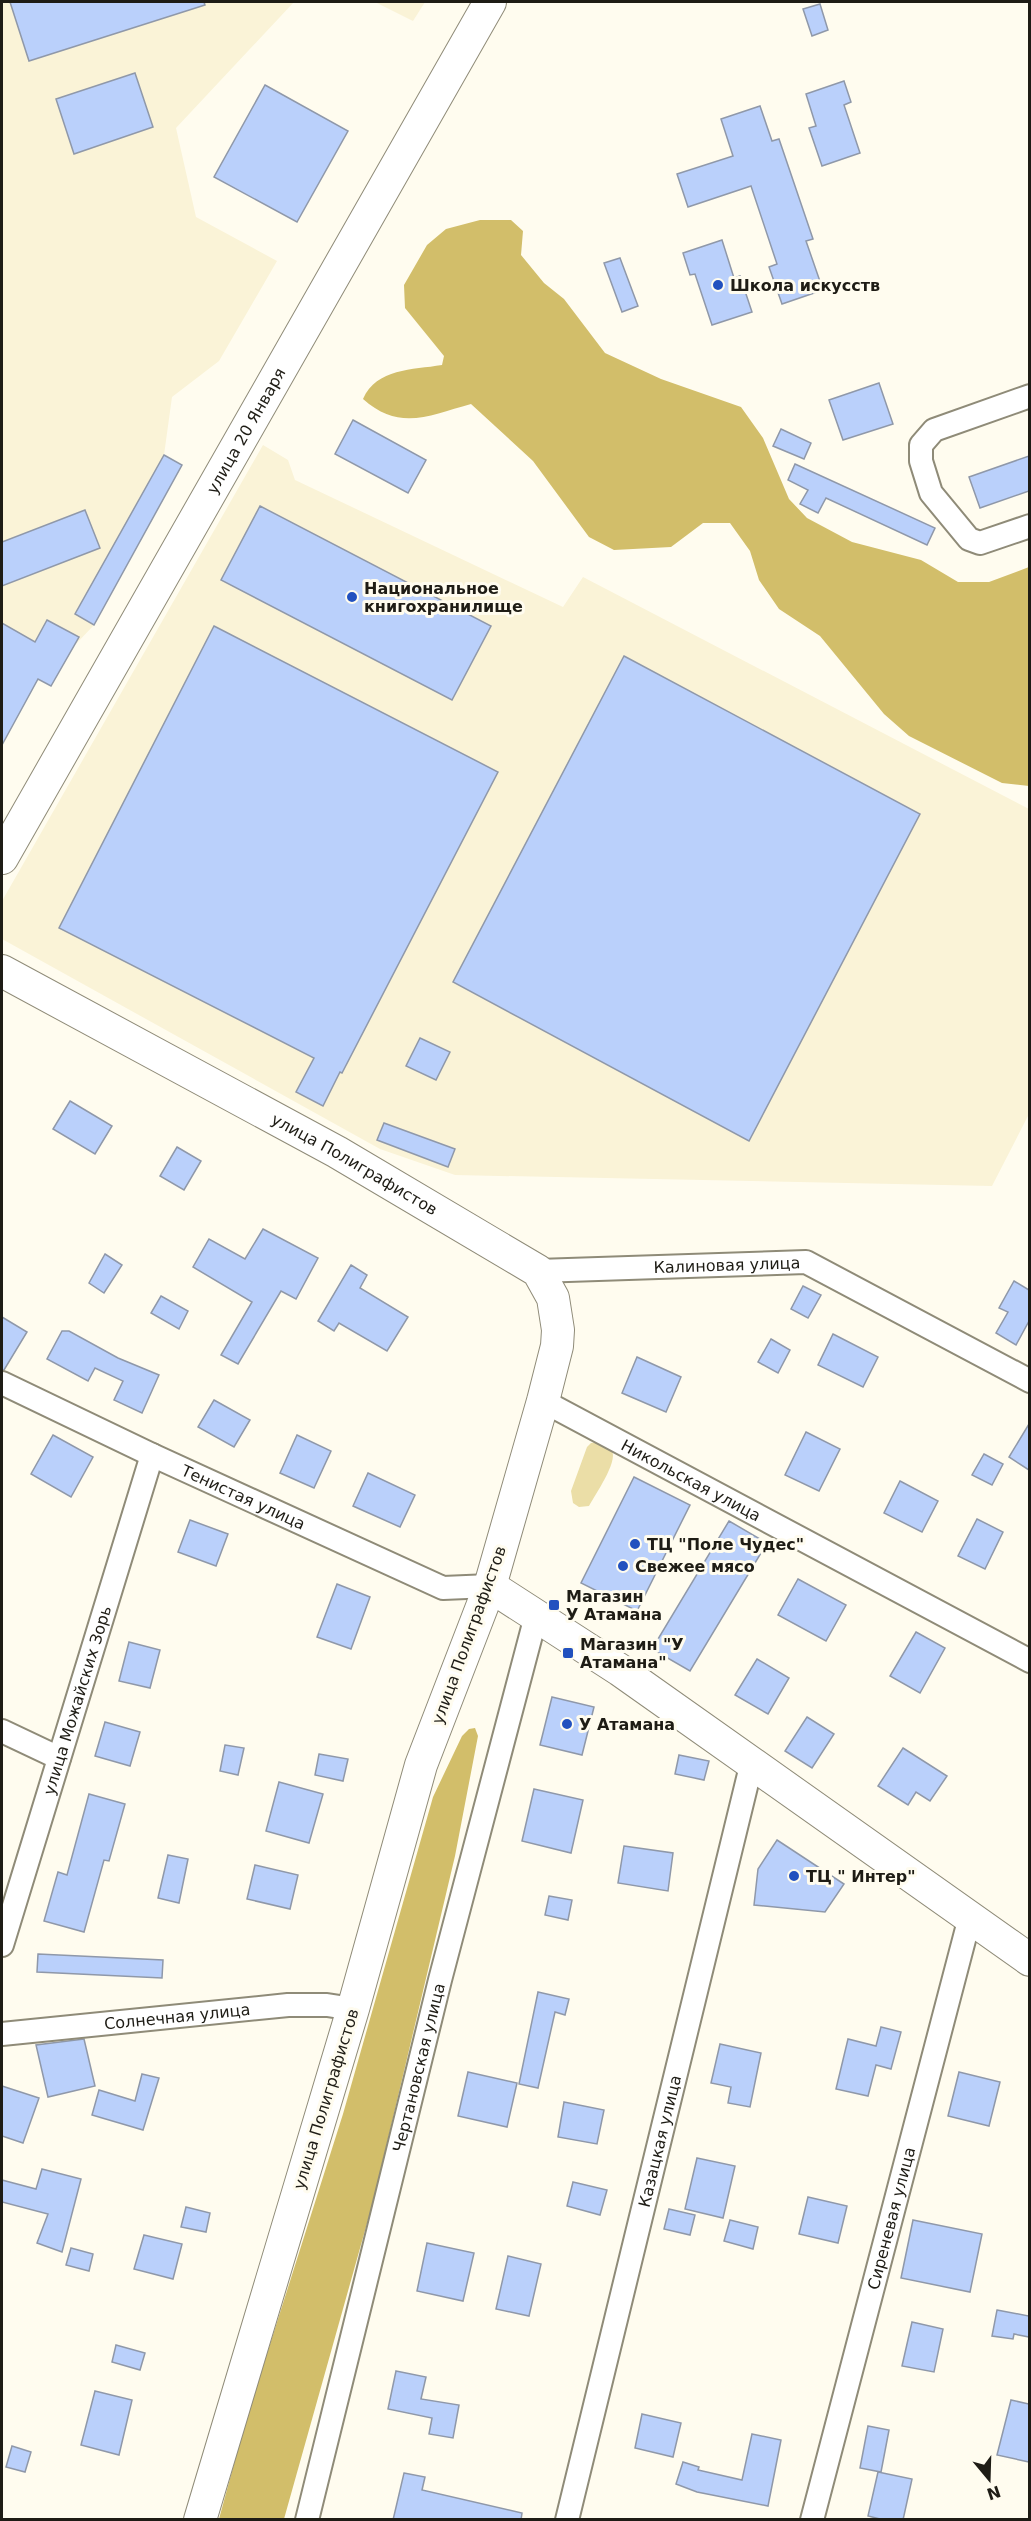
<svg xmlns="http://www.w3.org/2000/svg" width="1031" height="2521" font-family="'DejaVu Sans',sans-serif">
	<rect width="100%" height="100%" fill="#fffcef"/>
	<g fill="#faf3d7">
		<polygon points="2,2 294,2 176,128 196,217 277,261 219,361 172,397 164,455 182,465 94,625 75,645 51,686 38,679 2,745"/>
		<polygon points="375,2 425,2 413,21"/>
		<polygon points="263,445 288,460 295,480 563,607 583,577 1029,809 1029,1114 992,1186 455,1175 380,1149 2,939 2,901"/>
	</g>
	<path fill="#ebdea7" d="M 600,1442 C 604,1445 609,1447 612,1451 C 618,1462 595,1495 589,1506 L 579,1507 L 573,1503 L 571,1491 L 587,1447 L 591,1443 Z"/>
	<g fill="#d2be6a">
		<path d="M 480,220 L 511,220 L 523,231 L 521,255 L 544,283 L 564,299 L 605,353 L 661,379 L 741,407 L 763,438 L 789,499 L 807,518 L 852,542 L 921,560 L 958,582 L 989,582 L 1029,567 L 1029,786 L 1002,783 L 909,736 L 884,714 L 820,636 L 779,609 L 759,580 L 750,551 L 730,523 L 703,523 L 671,547 L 614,550 L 589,537 L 533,461 L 471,404 C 430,415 400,432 363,399 C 377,368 412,370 442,365 L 444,356 L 405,308 L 404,285 L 427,245 L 446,229 Z"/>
		<polygon points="475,1728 478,1736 455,1856 373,2202 284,2519 219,2519 246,2420 343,2114 433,1797 462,1736 469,1729"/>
	</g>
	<g fill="#bad0fb" stroke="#8f98a9" stroke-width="1.5">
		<polygon points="10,2 204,2 205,5 29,61"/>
		<polygon points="820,4 828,30 812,36 803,9"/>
		<polygon points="135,73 153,127 74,154 56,99"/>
		<polygon points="844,81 851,102 844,105 860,153 822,166 809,128 816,126 806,94"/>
		<polygon points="265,85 348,131 297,222 214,177"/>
		<polygon points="760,106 772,141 779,139 813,239 806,241 823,290 782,304 769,267 777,264 751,186 688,207 677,174 733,156 721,119"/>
		<polygon points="722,240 734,278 740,276 752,312 712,325 695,274 690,275 683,253"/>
		<polygon points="620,258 638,306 622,312 604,263"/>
		<polygon points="879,383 893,424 843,440 829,400"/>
		<polygon points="353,420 426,460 408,493 335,454"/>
		<polygon points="781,429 811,443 804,459 773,446"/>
		<polygon points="164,455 182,465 94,625 75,614"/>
		<polygon points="1029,456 1029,491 980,508 969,477"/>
		<polygon points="795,464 935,528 927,545 826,498 818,513 800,504 808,490 788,480"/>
		<polygon points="260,506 491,626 452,700 221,580"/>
		<polygon points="85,510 100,548 2,586 2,542"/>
		<polygon points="47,620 79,637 51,686 38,679 2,745 2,623 35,642"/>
		<polygon points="214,626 498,772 342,1073 340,1072 323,1106 296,1092 314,1058 59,928"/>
		<polygon points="624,656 920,814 749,1141 453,982"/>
		<polygon points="420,1038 450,1052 436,1080 406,1066"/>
		<polygon points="70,1101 112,1126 95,1154 53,1129"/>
		<polygon points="384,1123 455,1149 448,1167 377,1140"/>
		<polygon points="177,1147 201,1161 184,1190 160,1176"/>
		<polygon points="263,1229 318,1258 296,1299 281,1291 238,1364 221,1355 252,1302 193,1267 209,1239 245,1259"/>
		<polygon points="105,1254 122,1265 104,1293 89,1283"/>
		<polygon points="351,1265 367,1275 360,1288 408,1317 387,1351 339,1323 334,1331 318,1321"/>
		<polygon points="1014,1281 1029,1290 1029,1321 1016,1345 996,1333 1008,1312 999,1308"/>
		<polygon points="803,1286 821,1295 808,1318 791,1309"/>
		<polygon points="161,1296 188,1311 179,1329 151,1313"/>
		<polygon points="2,1317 27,1332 4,1370 2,1370"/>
		<polygon points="62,1331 69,1331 118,1358 159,1375 142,1413 114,1400 123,1381 95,1368 88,1381 47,1359"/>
		<polygon points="833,1334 878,1357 863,1387 818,1365"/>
		<polygon points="771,1339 790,1350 778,1373 758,1362"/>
		<polygon points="637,1357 681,1377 666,1412 622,1393"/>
		<polygon points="214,1400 250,1420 234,1447 198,1427"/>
		<polygon points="1029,1424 1029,1470 1009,1457"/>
		<polygon points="806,1432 840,1449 819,1491 785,1475"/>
		<polygon points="53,1435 93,1457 71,1497 31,1474"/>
		<polygon points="297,1435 331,1451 314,1488 280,1473"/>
		<polygon points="984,1454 1003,1464 992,1485 972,1475"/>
		<polygon points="368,1473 415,1495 400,1527 353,1506"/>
		<polygon points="634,1477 690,1505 637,1611 581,1583"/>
		<polygon points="900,1481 938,1501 922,1532 884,1513"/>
		<polygon points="977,1519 1003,1532 985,1569 958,1556"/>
		<polygon points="190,1520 228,1534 216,1566 178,1552"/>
		<polygon points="729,1521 767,1543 690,1671 652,1649"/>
		<polygon points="798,1579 846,1605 826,1641 778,1615"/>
		<polygon points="337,1584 370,1597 351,1649 317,1637"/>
		<polygon points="916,1632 945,1648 920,1693 890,1676"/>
		<polygon points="129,1642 160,1650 150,1688 119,1681"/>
		<polygon points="757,1659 789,1678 768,1714 735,1695"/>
		<polygon points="552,1697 594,1707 582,1755 540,1745"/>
		<polygon points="807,1717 834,1734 812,1768 785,1751"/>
		<polygon points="105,1722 140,1732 130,1766 95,1756"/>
		<polygon points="225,1745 244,1748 238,1775 220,1771"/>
		<polygon points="903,1748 947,1776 930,1801 916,1792 908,1805 878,1786"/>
		<polygon points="319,1754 348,1759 343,1781 315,1775"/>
		<polygon points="679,1755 709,1761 704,1780 675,1774"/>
		<polygon points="279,1782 323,1794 309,1843 266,1831"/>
		<polygon points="534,1789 583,1800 571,1853 522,1841"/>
		<polygon points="89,1794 125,1804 109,1861 104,1860 84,1932 44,1921 58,1872 67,1875"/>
		<polygon points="777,1840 844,1884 825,1912 754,1905 758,1869"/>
		<polygon points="624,1846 673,1853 668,1891 618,1883"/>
		<polygon points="168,1855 188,1859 179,1903 158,1898"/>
		<polygon points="255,1865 298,1875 290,1909 247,1899"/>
		<polygon points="549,1896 572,1900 568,1920 545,1915"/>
		<polygon points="38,1954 163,1960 162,1978 37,1972"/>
		<polygon points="538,1992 569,1999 565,2015 555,2012 538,2088 519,2084"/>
		<polygon points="881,2027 901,2032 891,2069 876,2065 868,2096 836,2089 848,2039 876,2046"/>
		<polygon points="84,2039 95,2086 48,2097 36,2045"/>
		<polygon points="720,2044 761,2053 750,2107 728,2103 731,2087 711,2083"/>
		<polygon points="468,2072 517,2083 507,2127 458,2116"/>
		<polygon points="959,2072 1000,2082 989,2126 948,2116"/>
		<polygon points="142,2074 159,2078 143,2130 92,2115 99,2090 135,2101"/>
		<polygon points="2,2086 39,2098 23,2143 2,2136"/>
		<polygon points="564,2102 604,2110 597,2144 558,2137"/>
		<polygon points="697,2158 735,2166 723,2218 685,2209"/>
		<polygon points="42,2169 81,2179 62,2252 37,2243 48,2214 2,2202 2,2180 36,2189"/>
		<polygon points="573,2182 607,2190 600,2215 567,2206"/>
		<polygon points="808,2197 847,2206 838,2243 799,2234"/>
		<polygon points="186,2207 210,2213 206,2232 181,2227"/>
		<polygon points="669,2209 695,2215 690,2235 664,2229"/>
		<polygon points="730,2220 758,2227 753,2249 724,2241"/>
		<polygon points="913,2220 982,2234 970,2292 901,2278"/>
		<polygon points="144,2235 182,2244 173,2279 134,2269"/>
		<polygon points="427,2243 474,2253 463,2301 417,2291"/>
		<polygon points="71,2248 93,2254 89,2271 66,2265"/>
		<polygon points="508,2256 541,2264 529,2316 496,2309"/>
		<polygon points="997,2310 1029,2316 1029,2337 1014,2334 1013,2339 992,2336"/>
		<polygon points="912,2322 943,2329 934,2372 902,2366"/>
		<polygon points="116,2345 145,2353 140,2370 112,2362"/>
		<polygon points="396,2371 426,2377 421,2399 459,2405 453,2438 429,2434 432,2418 388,2409"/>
		<polygon points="95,2391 132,2400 119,2455 81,2445"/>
		<polygon points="1011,2400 1029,2404 1029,2462 997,2455"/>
		<polygon points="642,2414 681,2423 673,2457 635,2448"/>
		<polygon points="868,2426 889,2430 881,2472 860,2468"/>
		<polygon points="752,2434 781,2440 768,2506 697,2492 676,2484 683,2462 699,2467 698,2470 742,2480"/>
		<polygon points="12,2446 31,2452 25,2472 6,2467"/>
		<polygon points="878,2472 912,2479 903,2520 884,2520 868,2516"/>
		<polygon points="404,2473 425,2477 422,2490 522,2513 521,2520 393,2520"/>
	</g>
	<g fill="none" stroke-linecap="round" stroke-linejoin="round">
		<defs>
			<g id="street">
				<polyline points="1030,396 934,430 921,445 921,461 931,493 969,539 980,543 1030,526"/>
				<path id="s1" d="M 538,1271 L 806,1262 L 1030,1381"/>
				<path id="s2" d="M 2,1383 L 152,1455 L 443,1588 L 490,1586"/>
				<path id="s3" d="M 543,1401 L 1030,1661"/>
				<polyline points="2,1731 59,1758"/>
				<path id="s4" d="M 2,1945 L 152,1455"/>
				<path id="s5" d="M 2,2034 L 288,2005 L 327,2005 L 353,2009"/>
				<path id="s6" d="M 307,2520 L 440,1980 L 536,1616"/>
				<path id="s7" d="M 567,2520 L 752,1762"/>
				<path id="s8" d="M 812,2520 L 970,1917"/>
			</g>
			<g id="secondary">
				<path id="s9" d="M 2,858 L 490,2"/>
				<path id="s10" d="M 2,971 L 337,1152 L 538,1271 L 553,1298 L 558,1330 L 557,1346 L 543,1401 L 490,1586 L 421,1765 L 353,2009 L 200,2520"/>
				<polyline points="490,1586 620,1670 1030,1960"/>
			</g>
		</defs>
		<use href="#street" stroke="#8f8b78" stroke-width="26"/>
		<use href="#secondary" stroke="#8f8b78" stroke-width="34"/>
		<use href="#street" stroke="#fff" stroke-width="22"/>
		<use href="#secondary" stroke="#fff" stroke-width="32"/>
	</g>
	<g fill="#2251bf" stroke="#fffcef" stroke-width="2">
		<circle cx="718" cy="285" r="6"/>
		<circle cx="352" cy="597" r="6"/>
		<circle cx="635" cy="1544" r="6"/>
		<circle cx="623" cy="1566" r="6"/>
		<rect x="548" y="1599" width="12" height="12" rx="3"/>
		<rect x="562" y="1647" width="12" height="12" rx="3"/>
		<circle cx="567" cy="1724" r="6"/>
		<circle cx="794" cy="1876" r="6"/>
	</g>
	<g text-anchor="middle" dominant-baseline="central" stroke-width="6" stroke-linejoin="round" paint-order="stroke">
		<g font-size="16" font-weight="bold" fill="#1e1c15" stroke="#fffcef" text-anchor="start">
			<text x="730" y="285">Школа искусств</text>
			<text x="364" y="588">Национальное<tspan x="364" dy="18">книгохранилище</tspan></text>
			<text x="647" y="1544">ТЦ "Поле Чудес"</text>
			<text x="635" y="1566">Свежее мясо</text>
			<text x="566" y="1596">Магазин<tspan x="566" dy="18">У Атамана</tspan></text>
			<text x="580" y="1644">Магазин "У<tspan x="580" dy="18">Атамана"</tspan></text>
			<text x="579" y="1724">У Атамана</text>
			<text x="806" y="1876">ТЦ " Интер"</text>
		</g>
		<g font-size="16" fill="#1e1c15" stroke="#fffcef">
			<text stroke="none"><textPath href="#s9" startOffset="492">улица 20 Января</textPath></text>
			<text stroke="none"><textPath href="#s10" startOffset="402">улица Полиграфистов</textPath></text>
			<text stroke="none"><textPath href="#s1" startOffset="189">Калиновая улица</textPath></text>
			<text stroke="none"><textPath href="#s3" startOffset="168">Никольская улица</textPath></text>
			<text stroke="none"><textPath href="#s2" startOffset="267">Тенистая улица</textPath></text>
			<text transform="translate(469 1635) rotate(-70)">улица Полиграфистов</text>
			<text stroke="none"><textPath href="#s4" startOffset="256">улица Можайских Зорь</textPath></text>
			<text stroke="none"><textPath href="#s5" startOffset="176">Солнечная улица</textPath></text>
			<text stroke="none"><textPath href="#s6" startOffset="466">Чертановская улица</textPath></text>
			<text transform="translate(326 2099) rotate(-73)">улица Полиграфистов</text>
			<text stroke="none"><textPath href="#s7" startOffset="390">Казацкая улица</textPath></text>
			<text stroke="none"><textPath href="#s8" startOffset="312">Сиреневая улица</textPath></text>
		</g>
	</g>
	<rect width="1031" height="2521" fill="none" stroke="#1e1c15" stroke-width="6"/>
	<g transform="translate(989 2479) rotate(161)" stroke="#fffcef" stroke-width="4.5" paint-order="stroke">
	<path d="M0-4.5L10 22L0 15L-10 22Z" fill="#1e1c15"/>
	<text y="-9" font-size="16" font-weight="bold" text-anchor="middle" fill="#1e1c15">N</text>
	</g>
</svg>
